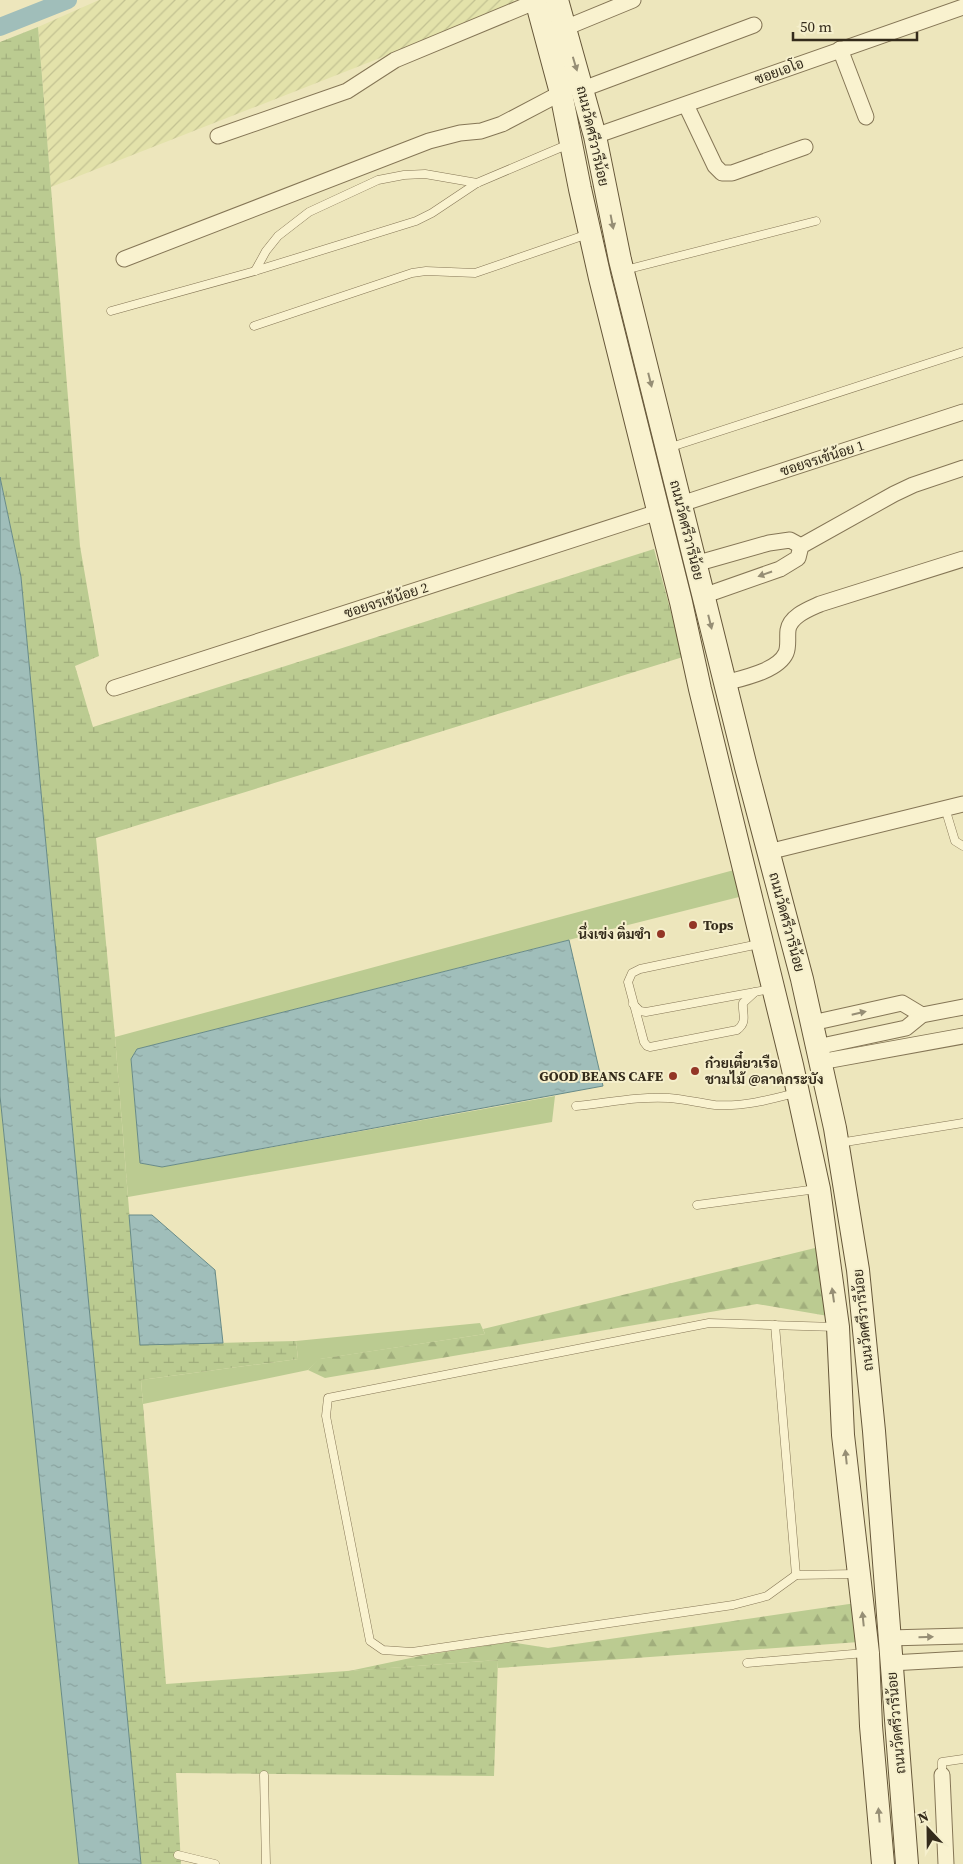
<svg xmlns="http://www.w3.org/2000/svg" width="963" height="1864" font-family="'Source Serif 4',Sarabun,serif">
	<defs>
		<pattern id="farmland-furrows" width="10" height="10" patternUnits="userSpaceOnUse" patternTransform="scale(1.25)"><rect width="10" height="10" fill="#e3e2aa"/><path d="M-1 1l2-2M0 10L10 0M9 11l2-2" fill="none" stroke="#c3c292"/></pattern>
		<pattern id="forest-firs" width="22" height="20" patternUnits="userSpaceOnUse" patternTransform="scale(1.25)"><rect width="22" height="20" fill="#bbcb91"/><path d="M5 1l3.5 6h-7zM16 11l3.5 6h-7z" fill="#a1ae7c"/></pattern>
		<pattern id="wetland-marsh" width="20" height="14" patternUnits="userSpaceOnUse" patternTransform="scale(1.25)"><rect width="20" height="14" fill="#bbcb91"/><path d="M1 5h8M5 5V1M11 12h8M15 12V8" fill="none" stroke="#a1ae7c"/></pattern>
		<pattern id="water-ripples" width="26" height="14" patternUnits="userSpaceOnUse" patternTransform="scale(1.25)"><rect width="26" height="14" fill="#a0beba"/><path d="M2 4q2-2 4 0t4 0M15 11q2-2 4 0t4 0" fill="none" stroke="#8aa39f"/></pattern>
	</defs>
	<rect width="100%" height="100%" fill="#ede6bc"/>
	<polygon fill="url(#farmland-furrows)" points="99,0 514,0 515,5 51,187 38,27"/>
	<g fill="#bbcb91">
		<polygon points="734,870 739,897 137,1049 131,1059 140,1163 162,1167 555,1096 552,1122 128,1197 115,1037"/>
		<polygon points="0,1096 75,1825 79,1864 0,1864"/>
		<polygon points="480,1323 485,1334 320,1359 308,1370 143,1404 141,1380 298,1359 296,1341"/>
	</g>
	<g fill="url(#forest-firs)">
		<polygon points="819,1247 828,1316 757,1304 325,1378 308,1370 319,1359 485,1334 483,1329"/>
		<polygon points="856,1603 859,1642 498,1668 498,1660 349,1671 425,1655 510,1642 548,1648"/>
	</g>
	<polygon fill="url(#wetland-marsh)" points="38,27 80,546 99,656 75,666 93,727 654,549 683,657 96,838 115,1037 140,1345 296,1341 298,1359 141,1380 166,1684 498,1660 494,1776 176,1773 181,1864 141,1864 21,577 0,477 0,42"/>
	<g fill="url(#water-ripples)" stroke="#688b88">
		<polygon points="0,477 21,577 141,1864 79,1864 0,1096"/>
		<polygon points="569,940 603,1086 162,1167 140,1163 131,1059 137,1049"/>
		<polygon points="129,1215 152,1215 215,1270 223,1343 140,1345"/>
	</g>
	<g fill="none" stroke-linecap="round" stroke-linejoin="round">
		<polyline stroke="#a0beba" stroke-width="18" points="0,27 68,0"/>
		<defs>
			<g id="lane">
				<polyline points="625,270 816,221"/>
				<polyline points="255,271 266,251 278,236 309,212 378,180 404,175 425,174 477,183"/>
				<polyline points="111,311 255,271 416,221 432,213 477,183 569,144"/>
				<polyline points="254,326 412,273 426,271 475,273 588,234"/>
				<polyline points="668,448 963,352"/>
				<polyline points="945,808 955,841 963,846"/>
				<path d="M 755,992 L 743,1003 C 742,1014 748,1022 737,1030 L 650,1047 L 647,1046 L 644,1042 L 628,982 L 632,973 L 640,969 L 759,944"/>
				<polyline points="633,1004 640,1011 646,1012 771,989"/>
				<path d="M 576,1106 C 607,1103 638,1096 669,1098 C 684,1099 699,1103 715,1105 C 742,1107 769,1100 795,1093"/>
				<polyline points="839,1143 963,1123"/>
				<polyline points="697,1205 817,1189"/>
				<polyline points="775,1325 796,1575"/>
				<polyline points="836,1327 709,1323 328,1398 326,1416 370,1641 383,1650 412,1652 733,1605 767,1596 796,1575 857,1574"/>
				<polyline points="747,1663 865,1653"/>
				<polyline points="264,1775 266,1864"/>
				<polyline points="942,1775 942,1762 963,1759"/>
				<polyline points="178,1855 215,1864"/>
			</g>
			<g id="street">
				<polyline points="565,28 633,0"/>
				<polyline points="840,49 866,117"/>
				<polyline points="583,89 754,25"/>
				<polyline points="686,105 715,166 722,173 732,173 805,147"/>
				<polyline points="218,136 347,91 395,60 537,1"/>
				<polyline points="595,136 963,7"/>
				<polyline points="124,259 429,141 460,133 481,131 502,124 561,93"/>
				<polyline points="681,504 963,412"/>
				<polyline points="695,564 769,543 790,540 801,546"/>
				<polyline points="703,596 780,569 798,558 801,546 894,494 913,485 963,468"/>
				<path d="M 725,683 C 743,678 778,671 786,653 C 789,646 787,637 788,630 C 790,616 809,609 820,604 L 963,559"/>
				<polyline points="114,688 658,512"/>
				<polyline points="768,852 963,804"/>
				<polyline points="812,1023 902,1003 922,1015"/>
				<polyline points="817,1047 906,1028 922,1015 963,1007"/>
				<polyline points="820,1062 963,1036"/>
				<polyline points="889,1638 963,1636"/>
				<polyline points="891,1663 963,1659"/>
				<polyline points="942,1775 946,1864"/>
			</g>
			<g id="secondary">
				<polyline points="536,0 561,93 580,189 600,278 681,602 700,689 792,1065 819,1189 838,1327 843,1435 868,1653 871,1726 883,1864"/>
				<polyline points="557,0 595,136 620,260 746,767 802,979 835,1128 858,1270 874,1431 907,1864"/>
			</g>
		</defs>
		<use href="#lane" stroke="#857656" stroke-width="9"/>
		<use href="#street" stroke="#857656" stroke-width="17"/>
		<use href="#secondary" stroke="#665739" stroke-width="24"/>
		<use href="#lane" stroke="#f9f2cf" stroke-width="8"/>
		<use href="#street" stroke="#f9f2cf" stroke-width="15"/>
		<use href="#secondary" stroke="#f9f2cf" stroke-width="22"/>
	</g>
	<defs><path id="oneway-solid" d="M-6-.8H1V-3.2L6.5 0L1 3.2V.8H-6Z" transform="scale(1.25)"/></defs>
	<g fill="#968e75">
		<use href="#oneway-solid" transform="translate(575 64) rotate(73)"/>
		<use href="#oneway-solid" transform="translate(612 222) rotate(79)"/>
		<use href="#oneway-solid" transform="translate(650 380) rotate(76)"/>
		<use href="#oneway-solid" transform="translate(765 574) rotate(161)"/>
		<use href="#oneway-solid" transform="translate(710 622) rotate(76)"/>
		<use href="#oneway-solid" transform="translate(859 1013) rotate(-13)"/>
		<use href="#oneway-solid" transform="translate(833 1295) rotate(-98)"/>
		<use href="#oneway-solid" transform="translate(846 1457) rotate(-96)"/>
		<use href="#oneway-solid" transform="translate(863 1619) rotate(-96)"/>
		<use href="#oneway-solid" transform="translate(926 1637) rotate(-2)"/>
		<use href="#oneway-solid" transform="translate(879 1815) rotate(-95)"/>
	</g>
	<g fill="#933626" stroke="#f5efcc" stroke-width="2">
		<circle cx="693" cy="925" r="5"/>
		<circle cx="661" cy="934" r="5"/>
		<circle cx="695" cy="1071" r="5"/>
		<circle cx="673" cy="1076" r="5"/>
	</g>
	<g text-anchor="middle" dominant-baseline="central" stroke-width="4" stroke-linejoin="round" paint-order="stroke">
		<g font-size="14" fill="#342b1b" stroke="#f5efcc">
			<text transform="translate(779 71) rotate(-20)">ซอยเอโอ</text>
			<text transform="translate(593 136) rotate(77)">ถนนวัดศรีวารีน้อย</text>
			<text transform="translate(822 458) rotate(-18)">ซอยจรเข้น้อย 1</text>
			<text transform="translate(687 530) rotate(76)">ถนนวัดศรีวารีน้อย</text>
			<text transform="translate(386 600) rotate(-18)">ซอยจรเข้น้อย 2</text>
			<text transform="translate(787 922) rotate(75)">ถนนวัดศรีวารีน้อย</text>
			<text transform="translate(863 1320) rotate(-96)">ถนนวัดศรีวารีน้อย</text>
			<text transform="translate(896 1723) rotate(-95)">ถนนวัดศรีวารีน้อย</text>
		</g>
		<g font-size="14" font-weight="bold" fill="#342b1b" stroke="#f5efcc" text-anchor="start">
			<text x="703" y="925">Tops</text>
			<text x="651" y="934" text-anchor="end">นึ่งเข่ง ติ่มซำ</text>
			<text x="705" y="1063">ก๋วยเตี๋ยวเรือ<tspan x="705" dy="16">ชามไม้ @ลาดกระบัง</tspan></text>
			<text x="663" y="1076" text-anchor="end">GOOD BEANS CAFE</text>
		</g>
	</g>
	<g transform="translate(928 1829) rotate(338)" stroke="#f5efcc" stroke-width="4" paint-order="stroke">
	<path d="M0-4L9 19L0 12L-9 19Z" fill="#342b1b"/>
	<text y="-8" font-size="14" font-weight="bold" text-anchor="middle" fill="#342b1b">N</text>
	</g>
	<path d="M793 32v8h124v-8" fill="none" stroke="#342b1b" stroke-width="2.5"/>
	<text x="800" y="32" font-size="15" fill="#342b1b" stroke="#f5efcc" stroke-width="4" paint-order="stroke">50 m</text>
</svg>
